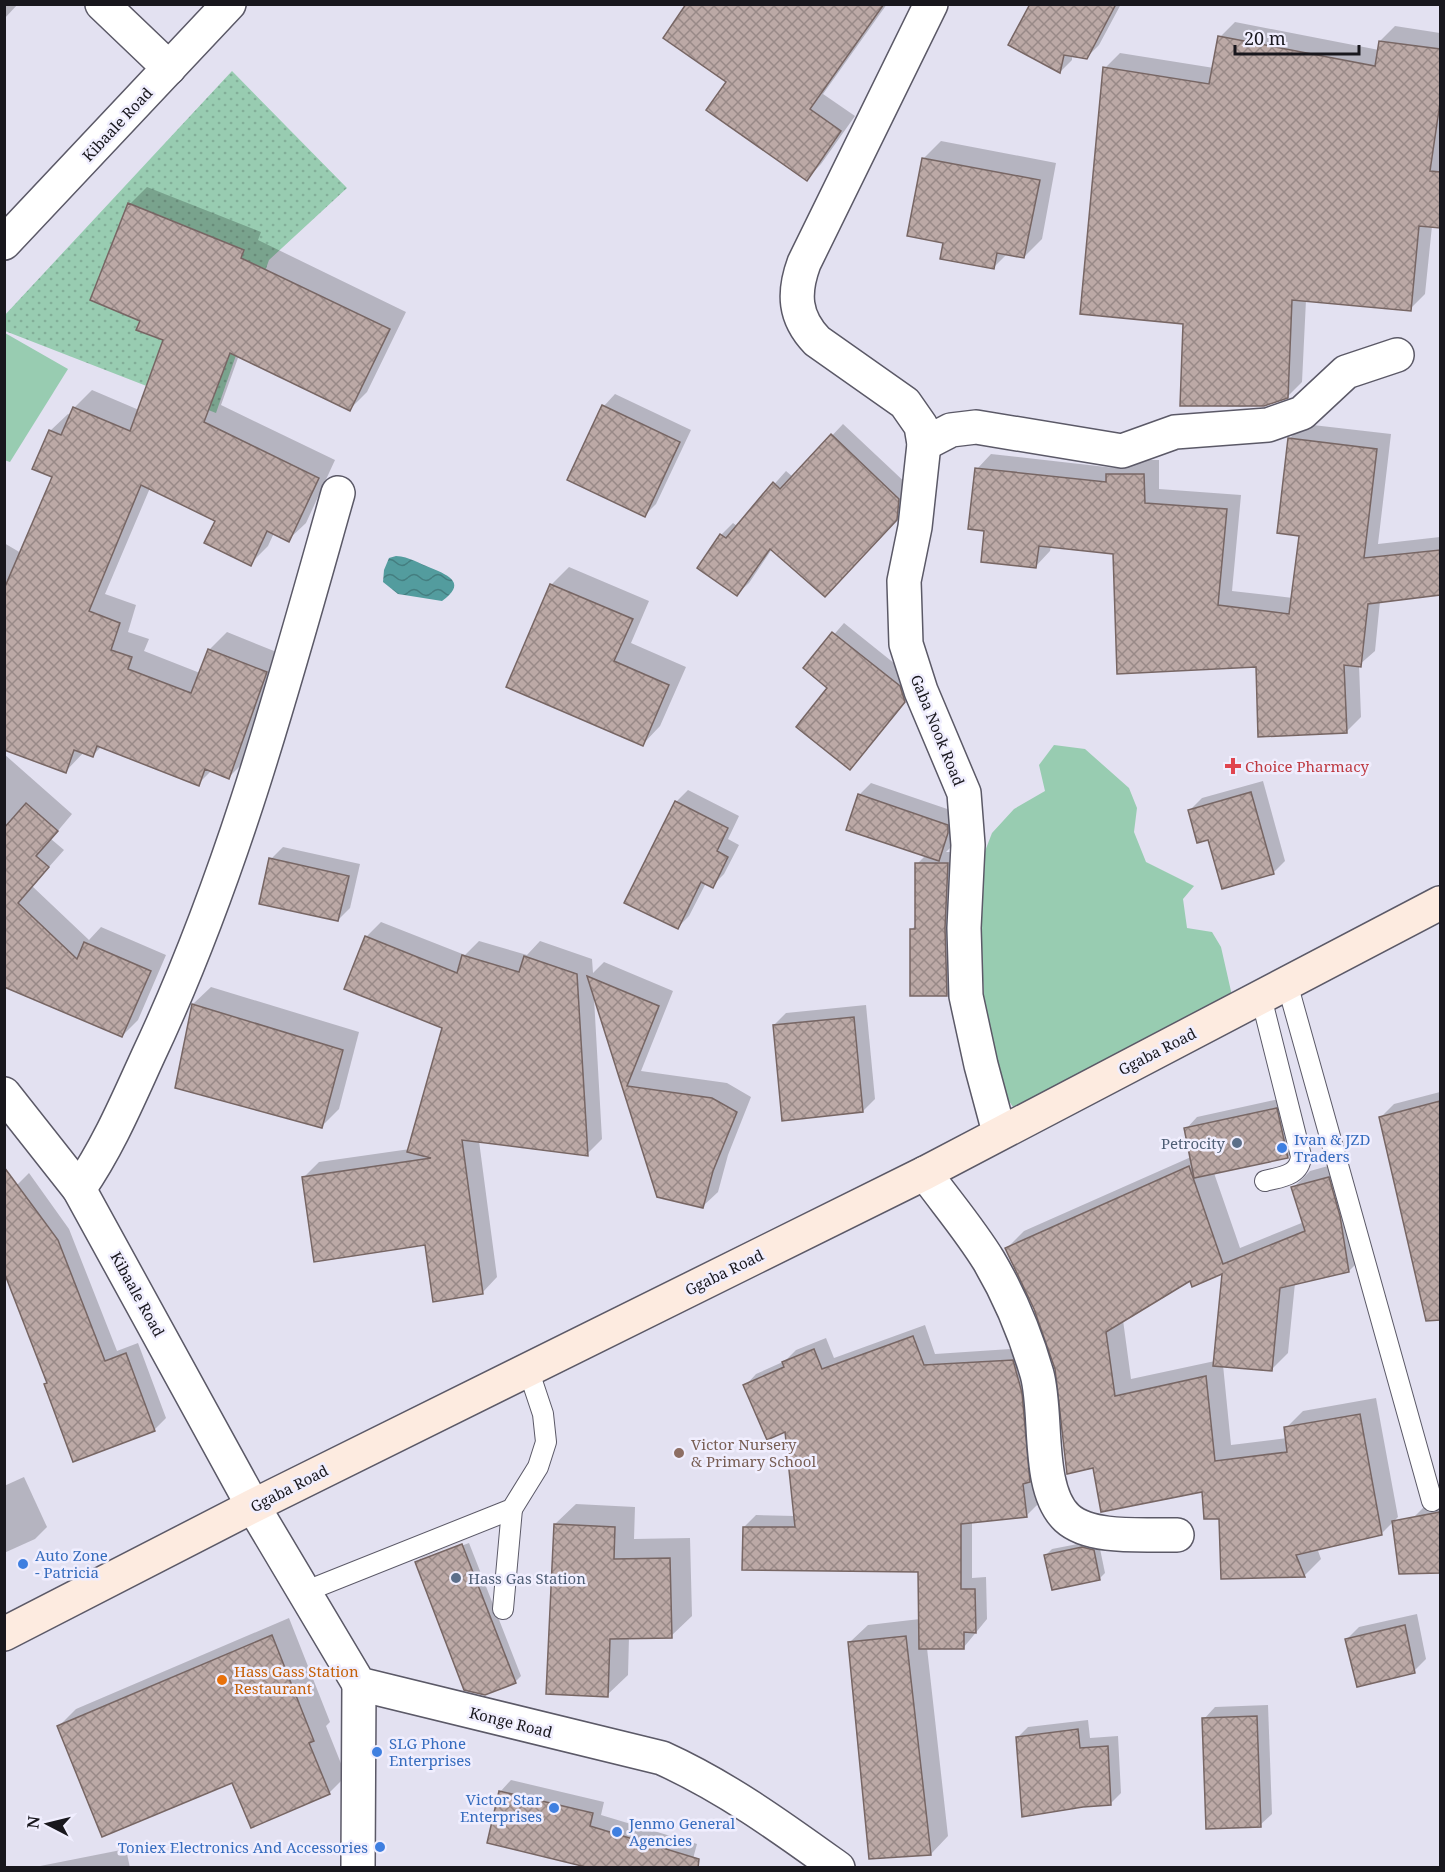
<svg xmlns="http://www.w3.org/2000/svg" width="1445" height="1872" font-family="'Noto Serif',serif">
	<defs>
		<pattern id="park-dots" width="8" height="8" patternUnits="userSpaceOnUse" patternTransform="scale(1.5)"><rect width="8" height="8" fill="#98ccb1"/><path d="M2 2h.1M6 6h.1" fill="none" stroke="#82ae98" stroke-width="1.8" stroke-linecap="round"/></pattern>
		<pattern id="water-waves" width="16" height="10" patternUnits="userSpaceOnUse" patternTransform="scale(1.5)"><rect width="16" height="10" fill="#539c9e"/><path d="M0 5q4-4 8 0t8 0" fill="none" stroke="#447e80"/></pattern>
		<pattern id="building-cross-hatch" width="8" height="8" patternUnits="userSpaceOnUse" patternTransform="scale(1.5)"><rect width="8" height="8" fill="#bca9a6"/><path d="M0 0l8 8M0 8l8-8" fill="none" stroke="#988987"/></pattern>
	</defs>
	<rect width="100%" height="100%" fill="#e3e1f1"/>
	<g fill="#98ccb1">
		<polygon points="5,333 68,369 10,462 4,460"/>
		<polygon points="1054,745 1085,749 1129,788 1137,808 1134,832 1146,862 1194,886 1183,899 1187,928 1212,932 1221,947 1233,1000 1016,1111 998,1086 985,1015 977,872 992,833 1014,809 1045,791 1039,765"/>
	</g>
	<polygon fill="url(#park-dots)" points="232,71 347,188 269,260 216,413 5,331 4,316"/>
	<path fill="url(#water-waves)" d="M 396,556 C 410,557 418,563 431,568 C 451,576 466,584 442,601 L 398,594 L 383,582 L 384,570 L 389,558 Z"/>
	<g fill="#0003" fill-rule="evenodd">
		<polygon points="4,4 18,4 4,19"/>
		<polygon points="801,4 887,4 823,94 855,116 821,164 807,179"/>
		<polygon points="1032,4 1121,4 1099,45 1087,57 1072,55 1072,60 1060,72"/>
		<polygon points="1235,22 1379,50 1380,41 1395,26 1440,33 1440,227 1432,226 1425,294 1410,309 1306,300 1302,382 1287,397 1264,405 1241,407 1181,405 1185,323 1105,68 1120,53 1214,68 1220,37"/>
		<polygon points="941,141 1056,163 1042,239 1024,257 1008,253 993,268 945,242 923,159"/>
		<polygon points="147,187 261,232 258,240 406,312 367,392 349,410 239,355 221,405 335,460 306,523 288,540 274,533 268,546 250,564 217,520 150,488 105,594 136,605 128,632 149,639 144,651 200,673 209,650 227,632 284,655 246,760 229,777 212,770 198,784 102,746 93,755 84,752 66,771 4,682 4,543 21,553 54,476 50,431 68,414 71,415 74,408 92,390 139,410 165,339 142,320 130,204"/>
		<polygon points="615,394 691,430 656,504 644,516 604,406"/>
		<polygon points="843,424 910,487 908,507 836,583 772,549 749,583 737,594 721,535 733,523 737,526 786,471 793,477"/>
		<polygon points="1304,424 1391,434 1378,544 1440,537 1440,594 1380,601 1375,651 1359,665 1361,717 1346,732 1257,666 1115,552 1051,546 1050,551 1036,566 986,530 977,469 991,454 1115,468 1123,460 1159,460 1159,489 1241,495 1232,591 1293,598 1300,534 1289,439"/>
		<polygon points="569,567 649,601 631,643 686,667 660,726 643,744 551,585"/>
		<polygon points="844,623 910,676 915,690 850,768 829,688 805,668"/>
		<polygon points="4,754 72,814 51,839 64,850 32,886 89,940 101,927 166,955 138,1020 122,1036 4,985"/>
		<polygon points="1263,781 1285,861 1273,873 1209,838 1190,810 1202,798"/>
		<polygon points="871,783 959,813 960,820 950,848 946,852 960,852 959,983 947,995 912,929 917,924 917,864 926,855 859,795"/>
		<polygon points="688,790 739,816 728,839 739,845 724,874 712,886 706,883 689,916 677,928 676,802"/>
		<polygon points="283,847 360,864 350,908 338,920 271,859"/>
		<polygon points="381,922 465,955 479,941 527,955 540,941 592,959 593,973 604,962 673,991 641,1071 727,1083 751,1097 728,1155 718,1192 702,1207 658,1196 594,998 602,1139 587,1154 479,1141 497,1277 482,1293 426,1244 304,1177 319,1162 410,1149 444,1027 366,937"/>
		<polygon points="211,987 359,1032 339,1109 322,1126 193,1004"/>
		<polygon points="866,1005 875,1099 863,1111 774,1025 786,1013"/>
		<polygon points="1440,1092 1440,1258 1415,1264 1381,1117 1394,1104"/>
		<path d="M 1288,1097 L 1300,1145 L 1288,1157 L 1214,1173 L 1240,1248 L 1304,1222 L 1293,1188 L 1310,1171 L 1346,1161 L 1366,1254 L 1349,1271 L 1295,1283 L 1288,1353 L 1271,1370 L 1223,1365 L 1231,1445 L 1287,1438 L 1286,1428 L 1303,1411 L 1376,1398 L 1398,1517 L 1381,1534 L 1317,1548 L 1321,1559 L 1305,1575 L 1223,1578 L 1220,1518 L 1204,1490 L 1094,1466 L 1035,1308 L 1007,1248 L 1024,1231 L 1191,1157 L 1186,1129 L 1197,1117 ZM 1224,1272 L 1215,1361 L 1131,1379 L 1123,1320 L 1191,1279 Z"/>
		<polygon points="29,1173 69,1229 117,1351 138,1343 166,1418 154,1430 49,1382 8,1194"/>
		<polygon points="925,1325 935,1354 1024,1348 1038,1504 1026,1516 972,1522 972,1578 986,1577 987,1619 964,1647 927,1648 948,1836 931,1854 850,1642 868,1625 920,1619 919,1570 744,1527 756,1515 795,1516 786,1430 745,1386 756,1374 785,1361 796,1350 826,1338 834,1358"/>
		<polygon points="24,1477 47,1527 35,1539 4,1553 4,1486"/>
		<polygon points="1440,1503 1440,1572 1437,1572 1414,1517 1426,1505"/>
		<polygon points="576,1504 635,1507 634,1539 690,1538 692,1616 671,1636 629,1637 628,1675 607,1695 555,1524"/>
		<polygon points="468,1539 421,1558 421,1561 469,1543 521,1676 515,1682 416,1563 422,1557"/>
		<polygon points="1088,1542 1099,1544 1105,1573 1099,1579 1046,1555 1052,1549"/>
		<polygon points="1417,1614 1426,1659 1414,1671 1347,1639 1359,1627"/>
		<polygon points="289,1618 330,1722 326,1726 346,1776 329,1793 233,1781 59,1726 76,1709"/>
		<polygon points="1268,1705 1272,1814 1260,1825 1204,1719 1215,1707"/>
		<polygon points="1088,1720 1090,1738 1118,1736 1121,1793 1110,1804 1017,1738 1028,1727"/>
		<polygon points="511,1780 604,1802 601,1815 697,1844 691,1866 500,1792"/>
		<polygon points="126,1849 130,1868 30,1868"/>
	</g>
	<g fill="url(#building-cross-hatch)" stroke="#776664" stroke-width="1.5">
		<polygon points="686,4 884,4 810,109 841,131 807,181 706,110 726,82 663,38"/>
		<polygon points="1030,4 1116,4 1087,59 1064,55 1060,73 1008,45"/>
		<polygon points="1218,36 1375,66 1379,41 1440,49 1440,103 1430,171 1440,172 1440,228 1419,226 1411,311 1292,300 1288,398 1264,406 1180,406 1183,324 1080,314 1103,67 1209,84"/>
		<polygon points="922,158 1040,180 1024,258 997,253 994,269 940,259 943,243 907,236"/>
		<polygon points="128,203 244,250 241,258 390,329 350,411 230,353 204,422 319,478 289,542 267,531 251,566 204,543 215,521 141,485 89,611 120,623 111,650 132,657 128,669 191,693 208,649 267,672 229,779 205,769 199,786 97,746 93,757 74,750 66,773 4,750 4,589 52,477 32,469 49,430 61,435 73,407 130,431 163,340 136,330 140,321 90,300"/>
		<polygon points="602,405 680,442 645,517 567,480"/>
		<polygon points="831,434 899,499 897,520 825,597 770,549 737,596 697,568 720,534 726,538 773,482 780,489"/>
		<polygon points="1288,438 1377,449 1364,558 1440,550 1440,595 1368,604 1361,667 1344,665 1347,733 1258,737 1256,667 1117,674 1113,554 1039,546 1036,568 981,562 984,531 968,529 975,468 1106,482 1106,474 1144,474 1145,503 1227,509 1218,605 1289,614 1299,536 1277,533"/>
		<polygon points="550,584 633,619 614,661 669,685 643,746 506,687"/>
		<polygon points="832,632 900,686 905,702 850,770 796,727 827,688 803,668"/>
		<polygon points="1251,792 1274,874 1222,889 1208,840 1197,843 1188,810"/>
		<polygon points="858,794 948,825 948,833 939,861 846,830"/>
		<polygon points="675,801 728,828 717,851 728,857 713,888 701,882 678,929 624,903"/>
		<polygon points="26,803 58,831 36,856 49,867 18,903 77,959 84,942 151,971 122,1037 4,987 4,828"/>
		<polygon points="269,858 349,876 338,921 259,904"/>
		<polygon points="915,863 948,863 945,928 947,996 910,996 910,929 915,929"/>
		<polygon points="365,936 457,973 462,955 519,972 524,956 577,974 588,1156 462,1140 483,1294 433,1302 425,1245 314,1262 302,1177 431,1158 407,1152 442,1028 344,989"/>
		<polygon points="587,976 659,1006 627,1086 712,1098 737,1112 713,1171 703,1208 657,1197"/>
		<polygon points="192,1004 343,1050 322,1128 175,1088"/>
		<polygon points="854,1017 863,1112 782,1121 773,1025"/>
		<polygon points="1440,1101 1440,1320 1426,1321 1379,1117"/>
		<polygon points="1277,1108 1288,1158 1194,1178 1184,1128"/>
		<polygon points="1189,1166 1223,1264 1305,1231 1291,1187 1329,1177 1340,1216 1349,1272 1280,1288 1272,1371 1213,1366 1222,1274 1192,1287 1190,1281 1106,1332 1115,1396 1206,1376 1215,1461 1287,1452 1284,1427 1360,1414 1382,1535 1296,1555 1305,1577 1221,1579 1219,1519 1204,1519 1202,1492 1101,1512 1093,1468 1067,1474 1055,1369 1034,1309 1005,1248"/>
		<polygon points="4,1167 58,1240 105,1361 126,1353 155,1431 73,1462 44,1384 47,1383 4,1272"/>
		<polygon points="913,1336 924,1365 1013,1360 1022,1393 1030,1482 1023,1484 1027,1517 961,1524 961,1589 975,1589 976,1633 964,1632 964,1649 919,1649 918,1572 742,1570 743,1527 795,1527 785,1432 767,1440 743,1385 784,1367 782,1362 814,1349 822,1369"/>
		<polygon points="1440,1512 1440,1573 1399,1574 1392,1521"/>
		<polygon points="554,1524 615,1527 614,1559 670,1558 672,1638 610,1639 608,1697 546,1694"/>
		<polygon points="462,1544 516,1683 485,1695 464,1690 415,1562"/>
		<polygon points="1082,1547 1094,1550 1100,1580 1052,1590 1044,1555"/>
		<polygon points="1405,1625 1415,1673 1357,1687 1345,1639"/>
		<polygon points="272,1635 314,1741 309,1743 330,1794 251,1828 232,1783 102,1837 57,1726"/>
		<polygon points="906,1636 931,1855 869,1859 848,1642"/>
		<polygon points="1257,1716 1261,1827 1206,1829 1202,1718"/>
		<polygon points="1078,1729 1080,1748 1108,1746 1111,1805 1083,1807 1022,1817 1016,1737"/>
		<polygon points="499,1791 593,1813 590,1826 699,1859 698,1868 590,1868 487,1843"/>
	</g>
	<g fill="none" stroke-linecap="round" stroke-linejoin="round">
		<defs>
			<g id="lane">
				<polyline points="1287,983 1432,1501"/>
				<path d="M 1261,997 L 1301,1156 C 1300,1176 1280,1177 1265,1181"/>
				<polyline points="304,1592 512,1509 538,1467 546,1442 543,1414 528,1369"/>
				<polyline points="503,1609 512,1509"/>
			</g>
			<g id="street">
				<polyline points="102,4 169,68"/>
				<path d="M 931,4 L 804,263 C 793,293 794,317 817,341 L 905,403 L 921,426 L 924,444 L 915,527 L 904,581 L 906,644 L 921,691 L 964,793 L 968,845 L 964,928 L 966,996 L 981,1065 L 999,1132"/>
				<polyline points="4,243 229,4"/>
				<polyline points="924,444 951,430 976,427 1122,451 1175,432 1268,425 1302,413 1346,372 1397,355"/>
				<path d="M 4,1094 L 79,1189 L 253,1506 L 359,1684 L 662,1758 C 726,1787 781,1827 838,1868"/>
				<path d="M 925,1173 C 946,1202 970,1230 989,1261 C 1009,1295 1026,1336 1037,1374 C 1048,1414 1036,1489 1067,1518 C 1091,1540 1146,1534 1177,1535"/>
				<path d="M 79,1189 C 108,1147 127,1102 148,1056 C 233,876 284,684 338,493"/>
				<polyline points="358,1868 359,1684"/>
			</g>
			<polyline id="secondary" points="4,1634 253,1506 925,1173 1440,903"/>
		</defs>
		<use href="#lane" stroke="#5b5967" stroke-width="22"/>
		<use href="#street" stroke="#5b5967" stroke-width="36"/>
		<use href="#secondary" stroke="#5b5967" stroke-width="36"/>
		<use href="#lane" stroke="#fff" stroke-width="20"/>
		<use href="#street" stroke="#fff" stroke-width="33"/>
		<use href="#secondary" stroke="#fdebe0" stroke-width="33"/>
	</g>
	<path fill="#e0444e" stroke="#f0eefe" stroke-width="2" d="M1230 757h6v6h6v6h-6v6h-6v-6h-6v-6h6z"/>
	<g fill="#5c6f8a" stroke="#f0eefe" stroke-width="2">
		<circle cx="1237" cy="1143" r="6"/>
		<circle cx="456" cy="1578" r="6"/>
	</g>
	<g fill="#3f7fe0" stroke="#f0eefe" stroke-width="2">
		<circle cx="1282" cy="1148" r="6"/>
		<circle cx="23" cy="1564" r="6"/>
		<circle cx="377" cy="1752" r="6"/>
		<circle cx="554" cy="1808" r="6"/>
		<circle cx="617" cy="1832" r="6"/>
		<circle cx="380" cy="1847" r="6"/>
	</g>
	<circle fill="#8d6e63" stroke="#f0eefe" stroke-width="2" cx="679" cy="1453" r="6"/>
	<circle fill="#e8710a" stroke="#f0eefe" stroke-width="2" cx="222" cy="1680" r="6"/>
	<g text-anchor="middle" dominant-baseline="central" stroke-width="5" stroke-linejoin="round" paint-order="stroke">
		<g font-size="15" fill="#18171d" stroke="#f0eefe">
			<text transform="translate(117 124) rotate(-47)">Kibaale Road</text>
			<text transform="translate(938 730) rotate(68)">Gaba Nook Road</text>
			<text transform="translate(1157 1051) rotate(-27)">Ggaba Road</text>
			<text transform="translate(724 1272) rotate(-26)">Ggaba Road</text>
			<text transform="translate(138 1294) rotate(61)">Kibaale Road</text>
			<text transform="translate(289 1488) rotate(-27)">Ggaba Road</text>
			<text transform="translate(511 1722) rotate(14)">Konge Road</text>
		</g>
		<g font-size="15" fill="#be3a42" stroke="#f0eefe" text-anchor="start">
			<text x="1245" y="766">Choice Pharmacy</text>
		</g>
		<g font-size="15" fill="#366cbe" stroke="#f0eefe" text-anchor="start">
			<text x="1294" y="1139">Ivan &amp; JZD<tspan x="1294" dy="17">Traders</tspan></text>
			<text x="35" y="1555">Auto Zone<tspan x="35" dy="17">- Patricia</tspan></text>
			<text x="389" y="1743">SLG Phone<tspan x="389" dy="17">Enterprises</tspan></text>
			<text x="542" y="1799" text-anchor="end">Victor Star<tspan x="542" dy="17">Enterprises</tspan></text>
			<text x="629" y="1823">Jenmo General<tspan x="629" dy="17">Agencies</tspan></text>
			<text x="368" y="1847" text-anchor="end">Toniex Electronics And Accessories</text>
		</g>
		<g font-size="15" fill="#4e5e75" stroke="#f0eefe" text-anchor="end">
			<text x="1225" y="1143">Petrocity</text>
			<text x="468" y="1578" text-anchor="start">Hass Gas Station</text>
		</g>
		<g font-size="15" fill="#785e54" stroke="#f0eefe" text-anchor="start">
			<text x="691" y="1444">Victor Nursery<tspan x="691" dy="17">&amp; Primary School</tspan></text>
		</g>
		<g font-size="15" fill="#c56008" stroke="#f0eefe" text-anchor="start">
			<text x="234" y="1671">Hass Gass Station<tspan x="234" dy="17">Restaurant</tspan></text>
		</g>
	</g>
	<rect width="1445" height="1872" fill="none" stroke="#18171d" stroke-width="12"/>
	<g transform="translate(48 1824) rotate(277)" stroke="#f0eefe" stroke-width="4.5" paint-order="stroke">
	<path d="M0-4.5L10 22L0 15L-10 22Z" fill="#18171d"/>
	<text y="-9" font-size="16" font-weight="bold" text-anchor="middle" fill="#18171d">N</text>
	</g>
	<path d="M1235 45v9h124v-9" fill="none" stroke="#18171d" stroke-width="3"/>
	<text x="1244" y="45" font-size="18" fill="#18171d" stroke="#f0eefe" stroke-width="4.5" paint-order="stroke">20 m</text>
</svg>
